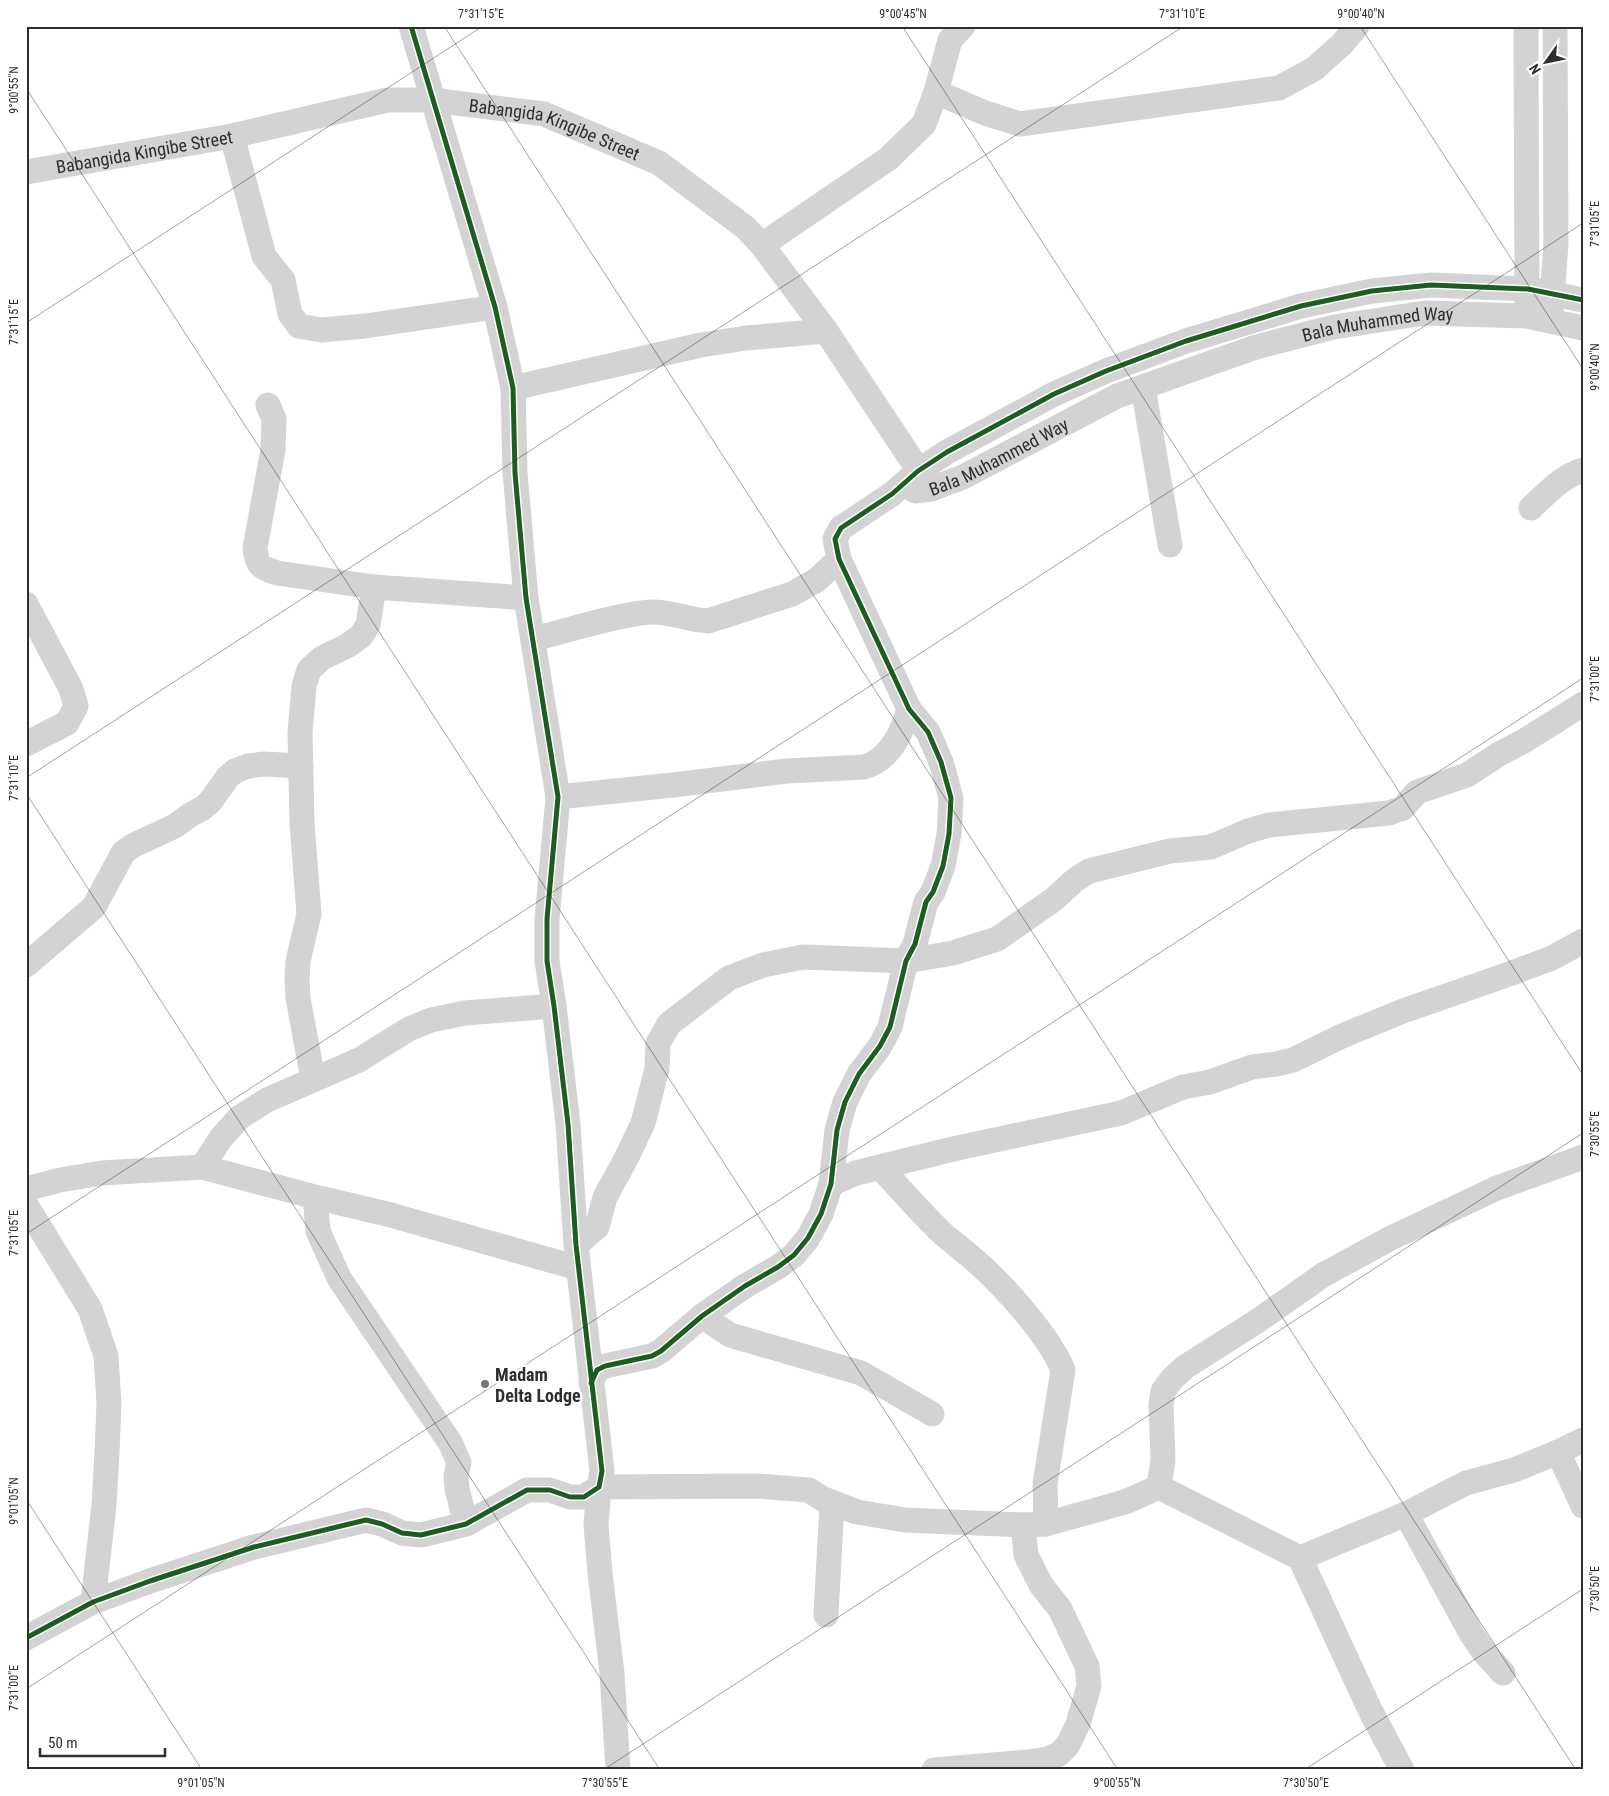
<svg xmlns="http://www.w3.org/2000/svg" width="1609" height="1796" font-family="'Roboto Condensed',sans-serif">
	<rect width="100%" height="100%" fill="#fff"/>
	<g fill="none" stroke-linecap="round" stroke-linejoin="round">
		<g stroke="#d3d3d3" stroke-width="25">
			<polyline points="1526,26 1527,304"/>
			<polyline points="936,92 985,113 1020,124 1279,88 1314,69 1342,44 1357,26"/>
			<polyline points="232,136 264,256 283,280 290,314 299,326 321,330 365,326 495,307"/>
			<path id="s1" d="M 26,172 L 232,136 L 387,100 L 432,100 L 544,114 L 659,163 L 746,228 L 762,245 L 826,331 L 931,489"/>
			<polyline points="762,245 888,159 924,124 936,92 950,40 963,26"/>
			<polyline points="1551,311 1556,244 1555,26"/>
			<polyline points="1143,387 1170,545"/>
			<polyline points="513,388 701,345 746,338 826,331"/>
			<path d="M 268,405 L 274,419 L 273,450 L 255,548 C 257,566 260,567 277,573 L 374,587 L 526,598"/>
			<path id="s2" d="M 915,491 L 931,489 L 963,477 L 1117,396 L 1256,347 L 1334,327 L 1425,313 L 1526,316 L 1583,328"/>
			<path d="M 1531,508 C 1546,494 1562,476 1583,470"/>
			<polyline points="26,604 71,689 76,706 67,723 26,744"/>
			<path d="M 533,639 C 571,630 611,616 650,612 C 670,611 688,620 708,621 L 792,594 L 817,580 L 839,559"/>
			<path d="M 558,797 L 673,785 L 787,771 L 864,767 C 890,760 902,733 909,709"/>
			<polyline points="26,965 94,907 123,853 132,846 175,826 190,815 203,808 209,803 228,777 235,771 248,766 264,764 301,766"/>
			<polyline points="313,1079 298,998 297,980 298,961 309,914 302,823 300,733 304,686 309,670 322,658 347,646 361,636 368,625 374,587"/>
			<polyline points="202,1167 221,1138 240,1117 267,1100 359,1060 409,1029 431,1020 465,1013 554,1006"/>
			<path d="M 880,1167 C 900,1189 921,1213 943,1234 C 955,1244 967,1253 978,1263 C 1006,1288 1049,1336 1063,1370 L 1045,1484 L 1046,1524"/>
			<polyline points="831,1184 856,1173 880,1167 953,1149 1121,1113 1183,1087 1210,1082 1252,1067 1276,1064 1293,1060 1342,1036 1403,1011 1512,973 1552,958 1583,941"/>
			<polyline points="26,1189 60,1180 102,1173 202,1167 315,1197 387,1214 578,1268"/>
			<polyline points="315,1197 318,1231 339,1278 451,1444 459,1463 456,1476 457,1489 466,1524"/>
			<polyline points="26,1205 90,1309 106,1356 109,1403 107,1453 104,1505 93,1602"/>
			<polyline points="576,1245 597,1227 605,1197 626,1159 643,1123 657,1069 658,1043 669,1024 729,978 763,965 803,957 906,961 953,953 997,939 1053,900 1075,880 1089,871 1170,851 1211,847 1248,831 1269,825 1389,813 1403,808 1417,792 1467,775 1499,754 1524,741 1583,704"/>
			<polyline points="702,1316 730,1335 861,1373 932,1414"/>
			<polyline points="591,1383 597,1370 605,1366 652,1356 661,1351 702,1316 745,1286 778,1267 794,1255 808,1238 821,1214 831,1184 837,1130 845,1102 859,1074 880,1046 890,1027 906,961 915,944 926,902 933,892 943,866 949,834 951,798 941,762 928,732 909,709 839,559 835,539 841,528 892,494 918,471 947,452 1054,394 1106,371 1186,341 1301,306 1372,291 1431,285 1528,289 1583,300"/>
			<polyline points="1558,1452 1583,1506"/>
			<polyline points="1159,1487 1163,1460 1161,1405 1163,1391 1172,1379 1185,1367 1256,1322 1323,1275 1391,1238 1497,1188 1583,1157"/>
			<polyline points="1159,1487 1300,1558 1370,1710 1402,1770"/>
			<polyline points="1406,1514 1472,1635 1483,1651 1503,1673"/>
			<polyline points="1300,1558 1406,1514 1466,1483 1514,1470 1558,1452 1583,1440"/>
			<polyline points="826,1615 832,1503"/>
			<polyline points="26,1638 93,1602 150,1581 254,1547 366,1520 382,1524 402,1533 421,1535 466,1524 527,1490 550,1490 570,1497 584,1497 599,1487 602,1471 576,1245 568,1124 554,1006 547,961 547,919 558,797 526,598 515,473 513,388 495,307 411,26"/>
			<polyline points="618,1770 612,1673 600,1573 596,1525 599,1487 757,1486 809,1490 821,1498 857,1512 905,1520 1023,1525 1046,1524 1125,1502 1159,1487"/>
			<polyline points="934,1770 1027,1762 1048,1759 1059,1754 1068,1745 1078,1724 1089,1686 1087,1666 1060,1609 1041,1585 1026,1555 1023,1525"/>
		</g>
		<defs>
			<g id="cycleway">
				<polyline points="591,1383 597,1370 605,1366 652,1356 661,1351 702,1316 745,1286 778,1267 794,1255 808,1238 821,1214 831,1184 837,1130 845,1102 859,1074 880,1046 890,1027 906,961 915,944 926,902 933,892 943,866 949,834 951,798 941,762 928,732 909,709 839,559 835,539 841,528 892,494 918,471 947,452 1054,394 1106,371 1186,341 1301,306 1372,291 1431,285 1528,289 1583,300"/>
				<polyline points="26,1638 93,1602 150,1581 254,1547 366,1520 382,1524 402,1533 421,1535 466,1524 527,1490 550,1490 570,1497 584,1497 599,1487 602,1471 576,1245 568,1124 554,1006 547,961 547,919 558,797 526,598 515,473 513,388 495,307 411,26"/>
			</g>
		</defs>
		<use href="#cycleway" stroke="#fff" stroke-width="8"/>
		<use href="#cycleway" stroke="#1b5e20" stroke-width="5"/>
	</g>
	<path fill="none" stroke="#2e2e2e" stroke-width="1" stroke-opacity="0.45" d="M 444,26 L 1576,1770M 902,26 L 1583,1075M 1360,26 L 1583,369M 26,88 L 1118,1770M 26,323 L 483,26M 26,778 L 1184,26M 26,793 L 660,1770M 26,1234 L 1583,223M 26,1499 L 202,1770M 26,1689 L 1583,678M 603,1770 L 1583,1133M 1304,1770 L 1583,1589"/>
	<circle fill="#777" stroke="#fff" stroke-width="2" cx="485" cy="1384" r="5"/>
	<g text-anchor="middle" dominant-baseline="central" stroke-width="5" stroke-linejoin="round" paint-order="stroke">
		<g font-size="18" fill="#2e2e2e" stroke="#fff">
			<text stroke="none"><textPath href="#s1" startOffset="540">Babangida Kingibe Street</textPath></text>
			<text stroke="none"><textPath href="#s1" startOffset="120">Babangida Kingibe Street</textPath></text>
			<text stroke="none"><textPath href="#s2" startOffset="496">Bala Muhammed Way</textPath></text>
			<text stroke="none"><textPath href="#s2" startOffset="91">Bala Muhammed Way</textPath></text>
		</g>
		<g font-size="18" font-weight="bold" fill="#2e2e2e" stroke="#fff" text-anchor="start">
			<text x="495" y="1374">Madam<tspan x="495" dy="21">Delta Lodge</tspan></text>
		</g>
	</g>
	<rect width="1609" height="1796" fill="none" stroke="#ffffff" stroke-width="55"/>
	<g transform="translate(1546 62) rotate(237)" stroke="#ffffff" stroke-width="4" paint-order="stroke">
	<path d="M0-4L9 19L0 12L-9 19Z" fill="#2e2e2e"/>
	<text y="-8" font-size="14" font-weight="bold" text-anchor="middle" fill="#2e2e2e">N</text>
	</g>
	<path d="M40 1748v8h125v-8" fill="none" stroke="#2e2e2e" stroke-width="2.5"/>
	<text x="48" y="1748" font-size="15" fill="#2e2e2e" stroke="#ffffff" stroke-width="4" paint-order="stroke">50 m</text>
	<rect x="28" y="28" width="1554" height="1740" fill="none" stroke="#2e2e2e" stroke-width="2"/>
	<g font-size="12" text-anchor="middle" fill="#2e2e2e">
		<text x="481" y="18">7°31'15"E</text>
		<text x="903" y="18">9°00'45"N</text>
		<text x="1182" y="18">7°31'10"E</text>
		<text x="1361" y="18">9°00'40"N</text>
		<text transform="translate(14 90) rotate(-90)" y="4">9°00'55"N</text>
		<text transform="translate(1595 224) rotate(-90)" y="4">7°31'05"E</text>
		<text transform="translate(14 322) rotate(-90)" y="4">7°31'15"E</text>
		<text transform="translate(1595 367) rotate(-90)" y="4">9°00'40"N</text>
		<text transform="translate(1595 679) rotate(-90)" y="4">7°31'00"E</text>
		<text transform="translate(14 778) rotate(-90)" y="4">7°31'10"E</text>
		<text transform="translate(1595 1134) rotate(-90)" y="4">7°30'55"E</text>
		<text transform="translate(14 1233) rotate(-90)" y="4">7°31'05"E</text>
		<text transform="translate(14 1501) rotate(-90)" y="4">9°01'05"N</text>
		<text transform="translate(1595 1589) rotate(-90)" y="4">7°30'50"E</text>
		<text transform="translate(14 1688) rotate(-90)" y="4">7°31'00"E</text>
		<text x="201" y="1787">9°01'05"N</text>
		<text x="605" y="1787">7°30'55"E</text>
		<text x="1117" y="1787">9°00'55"N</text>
		<text x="1306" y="1787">7°30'50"E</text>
	</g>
</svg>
